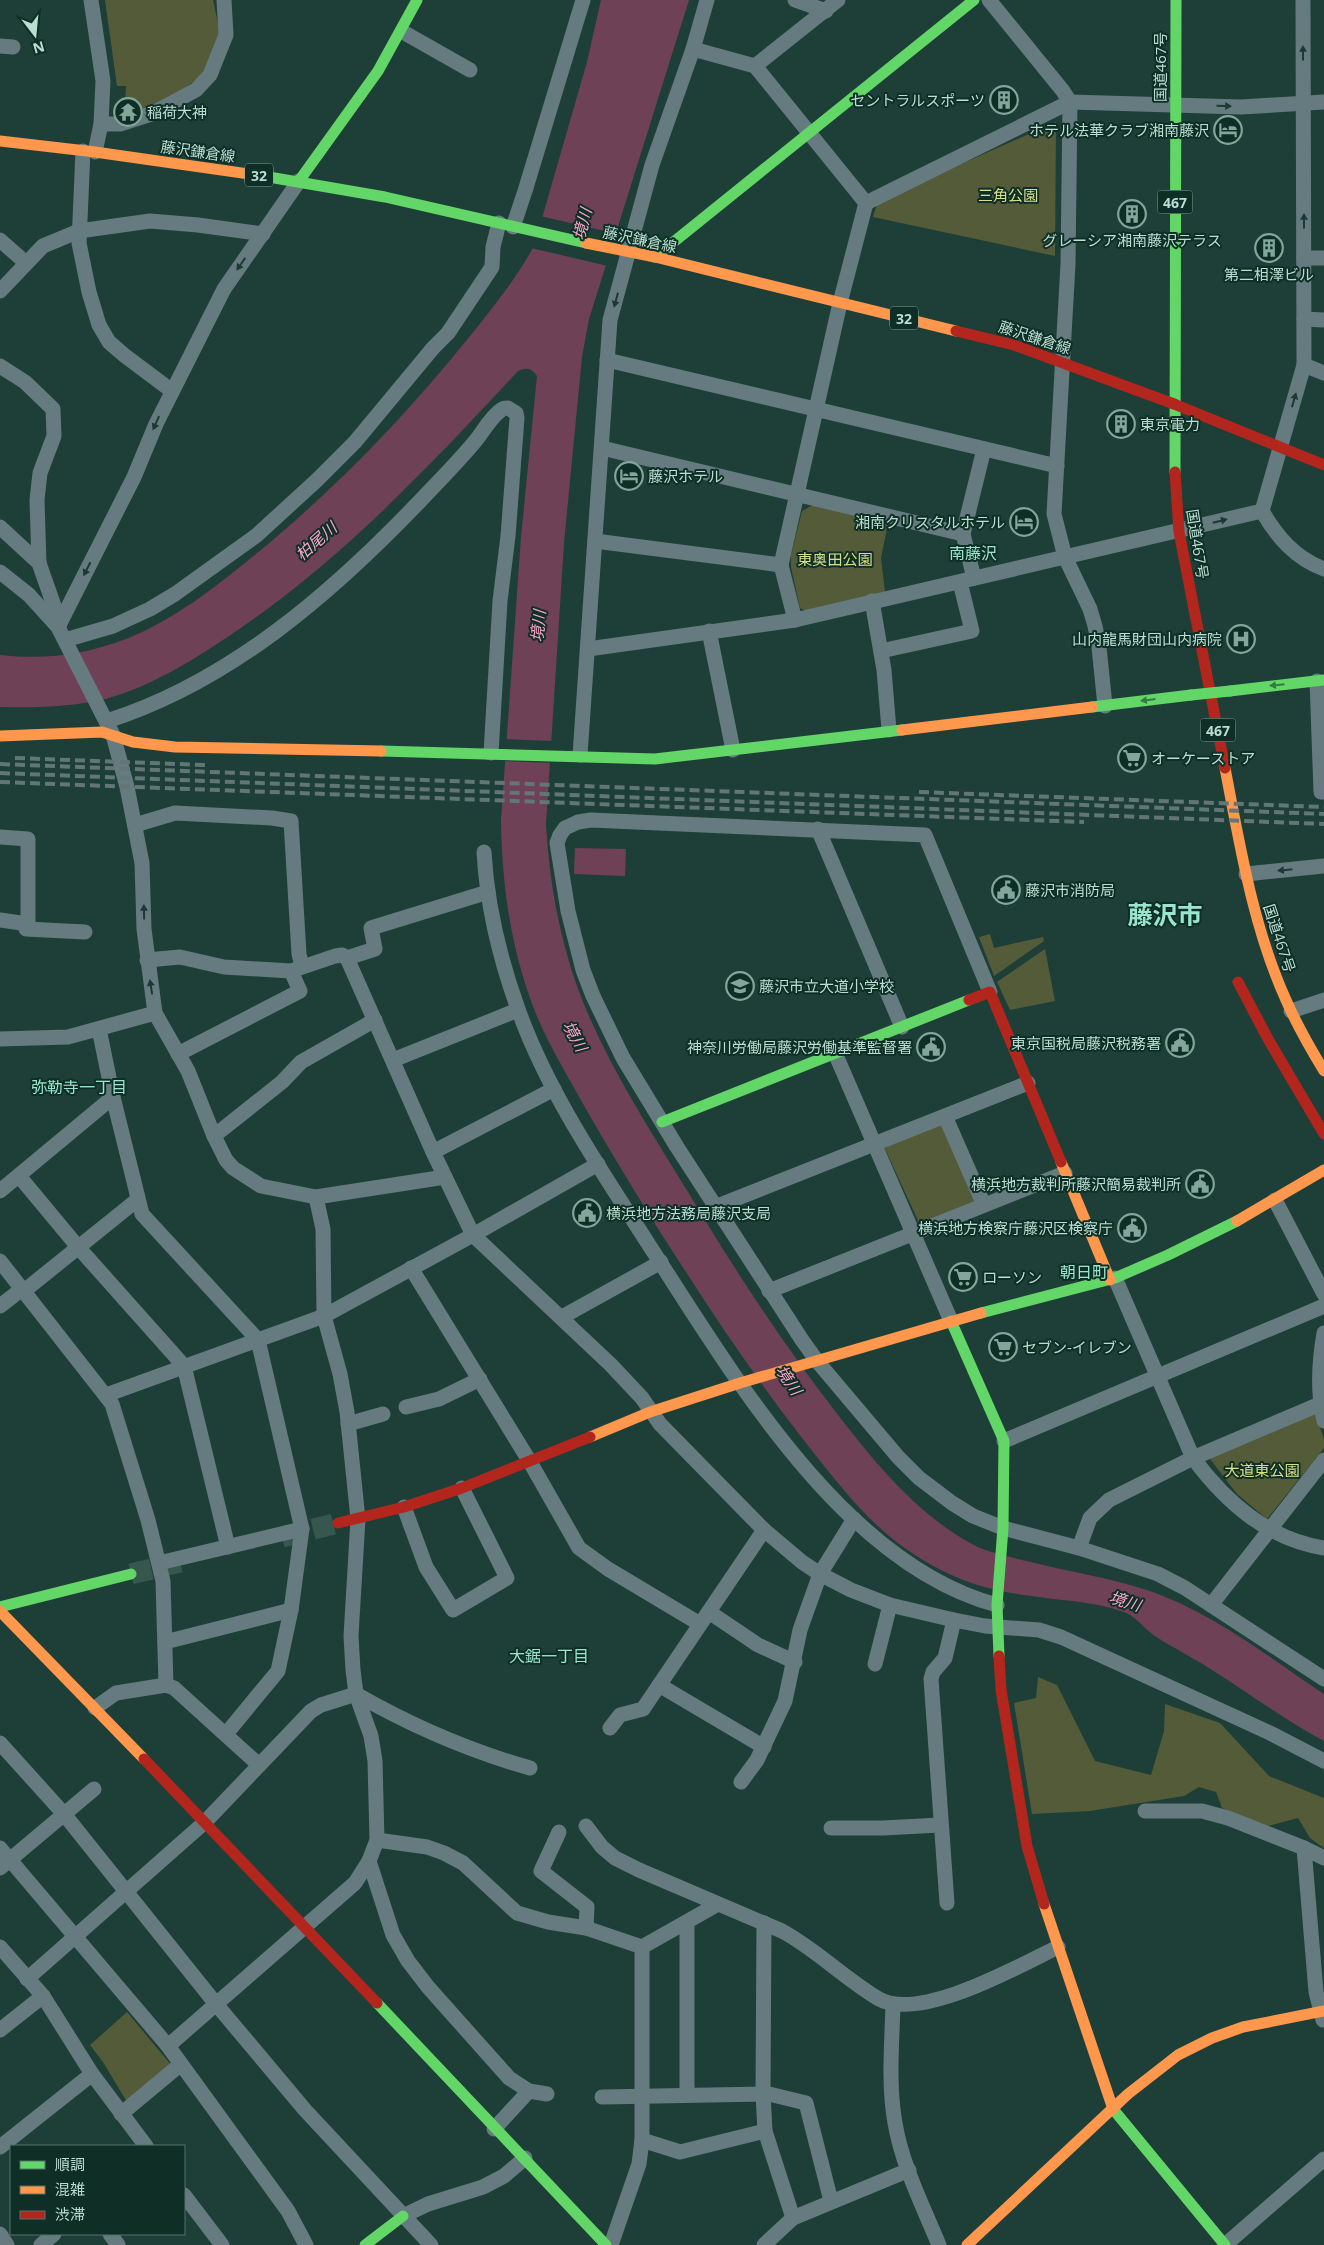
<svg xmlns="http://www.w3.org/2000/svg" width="1324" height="2245" font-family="'Open Sans','Noto Sans JP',sans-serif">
	<rect width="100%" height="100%" fill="#1e3f37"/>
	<g fill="#545b39">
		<polygon points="105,0 213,0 220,33 204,74 171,99 124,120 126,86 117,86"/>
		<polygon points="1056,122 1055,256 873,217 878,201"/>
		<polygon points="813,505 888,523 881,558 885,592 806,611 800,608 791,567 791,555 802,511"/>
		<polygon points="990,934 994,948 1043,937 1044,941 994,976 979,937"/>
		<polygon points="1045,949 1055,1001 1010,1010 997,982"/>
		<polygon points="940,1115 978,1203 921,1227 881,1140"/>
		<polygon points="1315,1414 1324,1439 1324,1448 1267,1519 1237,1494 1207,1455"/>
		<polygon points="1038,1677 1057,1685 1095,1761 1151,1775 1164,1731 1165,1704 1220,1723 1269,1776 1324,1798 1324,1848 1310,1838 1298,1818 1268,1826 1222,1808 1216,1792 1199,1787 1184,1796 1090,1811 1032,1814 1014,1703 1036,1698"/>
		<polygon points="127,2012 172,2066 127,2102 103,2062 90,2045"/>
	</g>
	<g fill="#6f4156">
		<path d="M 601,0 L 689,0 L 589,319 L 582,357 L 564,543 L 546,824 C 549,880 559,936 578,989 C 605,1061 648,1127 688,1192 C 734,1269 783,1344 838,1415 C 876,1464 917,1514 972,1544 C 988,1553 1008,1556 1026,1561 C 1066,1571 1107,1577 1147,1590 C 1212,1612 1267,1656 1324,1694 L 1324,1741 C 1285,1720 1250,1694 1212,1670 C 1194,1658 1173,1648 1155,1636 C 1144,1629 1136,1616 1124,1612 C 1097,1602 1067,1601 1039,1597 C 987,1591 952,1580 909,1551 C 872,1526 844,1491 817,1457 C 770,1398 727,1336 686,1272 C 650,1217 615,1160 582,1102 C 566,1073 549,1045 536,1014 C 511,951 502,887 501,820 L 521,537 L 537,376 C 531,368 527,367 518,371 C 428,468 337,565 226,638 C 190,662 151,686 109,698 C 73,707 37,708 0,707 L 0,655 C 46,660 83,655 126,639 C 174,620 217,586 256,554 C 333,491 403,419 466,341 C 490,311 515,281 534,246 L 587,62 Z"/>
		<polygon points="575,848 626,849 625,876 574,874"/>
	</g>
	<g fill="#1e3f37">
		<polygon points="540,216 618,234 608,266 531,248"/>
		<polygon points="505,739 553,741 552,763 503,761"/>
	</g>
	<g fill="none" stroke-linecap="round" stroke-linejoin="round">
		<g stroke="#35574e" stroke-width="21" stroke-dasharray="21 11" stroke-linecap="butt">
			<polyline points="282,1537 338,1523"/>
			<polyline points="131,1574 180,1562"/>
		</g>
		<g stroke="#657b7f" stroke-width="15">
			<polyline points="91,0 103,81 101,124 95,152"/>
			<polyline points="795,0 826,11"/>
			<polyline points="989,0 1063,91 1070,102 1068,264 1054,514 1065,557 1090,609 1095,626 1099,647 1105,706"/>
			<path d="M 1303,0 L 1304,365 L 1262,511 C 1277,537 1295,558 1324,569"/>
			<polyline points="403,32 470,70"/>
			<polyline points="0,46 13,47"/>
			<polyline points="693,49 755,66 866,203 840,303 781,565 795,620"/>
			<polyline points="755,66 838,0"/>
			<polyline points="101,124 120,124 151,114 196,90 210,75 226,35 224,0"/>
			<polyline points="83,151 79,243 89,292 99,325 109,342 124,355 172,391"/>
			<polyline points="866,203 1070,102 1241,107 1324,102"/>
			<polyline points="513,227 525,191 583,0"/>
			<polyline points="0,240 26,263"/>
			<polyline points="1304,258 1324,258"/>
			<polyline points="0,291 43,246 79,231 150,221 198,225 263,234"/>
			<polyline points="1304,319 1324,320"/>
			<polyline points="607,360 1057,466"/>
			<polyline points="1304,365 1324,373"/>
			<polyline points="0,366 25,382 53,409 54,436 40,473 37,500 39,563"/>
			<polyline points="602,448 963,534"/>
			<polyline points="0,527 39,563 60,623"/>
			<polyline points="595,541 781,565"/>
			<polyline points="0,572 29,595 58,627 113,735 127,787 142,863 144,929 155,1013 188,1071 214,1136 226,1160 233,1168 261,1186 316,1197 445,1177"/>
			<polyline points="974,578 963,534 984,449"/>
			<polyline points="872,601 884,670 889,730"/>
			<polyline points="58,627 134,477 156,424 224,289 299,181"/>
			<polyline points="709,631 733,750"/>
			<polyline points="65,640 113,626 150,609 175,594 257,535 317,480 355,442 433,348 448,333 492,267 493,247 499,223"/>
			<polyline points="588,649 795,620 1262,511"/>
			<polyline points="881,651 972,631 960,582"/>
			<polyline points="1317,681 1321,792 1324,792"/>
			<path d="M 107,721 C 230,682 332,593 420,501 C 439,481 459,461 477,439 C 484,430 491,417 501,410 C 504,408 504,408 508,408 L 516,413 L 517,418 L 508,536 L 500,601 L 491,753"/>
			<polyline points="580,755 610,320 652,165 693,49 707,0"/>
			<polyline points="135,825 175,813 272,818 291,821 299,954 302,966"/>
			<polyline points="818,829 902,1027"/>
			<polyline points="0,837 28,839 28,924 26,929 85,932"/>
			<path d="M 484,852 C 487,906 500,959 518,1009 C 548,1093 601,1170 649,1245 C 731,1371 842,1564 997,1605"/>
			<polyline points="1246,874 1324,866"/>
			<polyline points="0,920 28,924"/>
			<polyline points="347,958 433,1152 473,1235 611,1365 642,1398 660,1424 764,1530 802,1562 820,1574 851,1590 890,1605 954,1620 985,1626 1039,1630 1061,1637 1270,1733 1324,1761"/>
			<polyline points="147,960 180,957 224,967 291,971 335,956 342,955 347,958 375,949 371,928 488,892"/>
			<polyline points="990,992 925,835 591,820 578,822 565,828 560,835 557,843 568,911 583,970 593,996 623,1058 677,1147 802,1340 817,1361 898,1457 919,1478 952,1503 973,1516 1003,1528 1079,1548 1158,1574 1185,1588 1324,1679"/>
			<polyline points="1291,1011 1324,1000"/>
			<polyline points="99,1029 113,1097 142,1214 258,1340 302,1529 291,1610 278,1671 226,1734"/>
			<polyline points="0,1039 68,1037 155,1013"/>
			<polyline points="835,1053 951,1321"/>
			<polyline points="178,1054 300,991 291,971"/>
			<polyline points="393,1060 518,1010"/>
			<polyline points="945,1116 984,1205"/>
			<polyline points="214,1136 282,1082 301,1062 375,1020"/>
			<polyline points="433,1152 554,1089"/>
			<polyline points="19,1176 78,1247 184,1366 228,1547"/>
			<polyline points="0,1191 113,1097"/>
			<polyline points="1275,1200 1324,1294"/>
			<polyline points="715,1207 1028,1083"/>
			<polyline points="0,1261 112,1404 148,1520 163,1581 166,1685"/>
			<polyline points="411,1268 530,1462 579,1548 608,1569 700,1624"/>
			<path d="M 1115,1278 L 1193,1458 C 1226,1502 1267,1539 1324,1548"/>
			<polyline points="24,1291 137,1200"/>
			<polyline points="769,1291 1065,1173"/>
			<polyline points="0,1306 22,1289"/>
			<polyline points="562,1317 661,1262"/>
			<path d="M 1324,1333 C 1319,1362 1317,1392 1324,1421"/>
			<polyline points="106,1395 324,1316 473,1235 598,1164"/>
			<polyline points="406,1407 439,1399 480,1379"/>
			<polyline points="348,1424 383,1414"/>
			<polyline points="1004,1441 1324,1306"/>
			<polyline points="404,1507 426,1567 453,1610 507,1578 462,1488"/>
			<polyline points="1079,1548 1090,1518 1109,1500 1193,1458 1320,1404"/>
			<polyline points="159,1563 302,1529"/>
			<polyline points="1211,1605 1324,1460"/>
			<polyline points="709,1612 758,1645 795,1662"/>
			<polyline points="165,1642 291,1610"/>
			<polyline points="875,1664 890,1605"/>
			<polyline points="659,1685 764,1747"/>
			<polyline points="95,1708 116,1693 166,1685 174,1688 259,1765"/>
			<polyline points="610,1728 620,1715 643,1709 764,1530"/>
			<polyline points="0,1743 64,1814 216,2004 305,2110 431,2245"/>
			<polyline points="741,1782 757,1760 785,1701 800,1630 820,1574 854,1519"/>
			<polyline points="1145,1811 1202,1811 1228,1818 1304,1848"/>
			<path d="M 586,1826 L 602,1847 L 615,1858 L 639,1870 L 782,1931 C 817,1950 845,1979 879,1999 C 920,2022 1019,1966 1058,1947"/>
			<polyline points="831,1828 883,1828 940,1825"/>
			<polyline points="559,1832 541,1871 587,1907 586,1928"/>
			<polyline points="377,1840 427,1847 444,1853 463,1863 517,1913 548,1922 586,1928 642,1947"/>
			<polyline points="0,1848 168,2046 288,2211 306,2245"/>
			<polyline points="369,1861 393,1935 408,1961 428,1987 509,2078 529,2091 547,2094"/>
			<polyline points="0,1868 94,1789"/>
			<polyline points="947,1903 931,1679 933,1672 945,1658 954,1620"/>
			<polyline points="764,1923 763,2094 765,2131 793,2218"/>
			<polyline points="0,1947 43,1996 92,2074 146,2146"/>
			<path d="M 27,1979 L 205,1822 L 311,1711 L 321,1705 L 356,1694 C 410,1725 470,1751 530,1768"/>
			<path d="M 893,2004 C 892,2043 888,2084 895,2123 C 902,2165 923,2206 939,2245"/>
			<polyline points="1323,2020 1316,1992 1304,1848 1324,1858"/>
			<polyline points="0,2030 43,1996"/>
			<polyline points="168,2046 355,1883 369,1861 377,1840 375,1761 371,1736 356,1694 353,1670 351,1636 358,1519 347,1412 340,1374 324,1316 323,1229 316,1197"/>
			<polyline points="687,2094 687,1923"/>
			<polyline points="602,2097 769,2094 806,2103 831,2201"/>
			<polyline points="121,2114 181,2064"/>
			<polyline points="494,2129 529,2091"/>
			<polyline points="642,2140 680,2152 765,2131"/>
			<polyline points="0,2147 92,2074"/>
			<polyline points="184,2195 222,2245"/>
			<polyline points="403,2216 428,2204 483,2187 504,2176 525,2158"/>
			<polyline points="0,2234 7,2245"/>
			<polyline points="110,2234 118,2245"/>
			<polyline points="41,2245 54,2234"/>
			<polyline points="611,2245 639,2164 642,2140 642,1947 718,1904"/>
			<polyline points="764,2245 793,2218 909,2170"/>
			<polyline points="1225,2245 1324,2159"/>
		</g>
		<g stroke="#63d668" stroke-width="11">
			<polyline points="263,176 385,197 586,243"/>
			<polyline points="299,181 378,71 417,0"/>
			<polyline points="655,257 974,0"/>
			<polyline points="1175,472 1176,0"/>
			<polyline points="1230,691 1324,680"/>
			<polyline points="1092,707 1191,695"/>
			<polyline points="381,751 655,759 902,730"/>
			<polyline points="662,1122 969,1000"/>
			<polyline points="981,1313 1115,1278 1168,1255 1237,1221"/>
			<polyline points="951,1321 1004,1441 1003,1528 997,1605 999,1656"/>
			<polyline points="0,1607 131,1574"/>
			<polyline points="377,2003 606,2245"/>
			<polyline points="1113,2109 1225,2245"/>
			<polyline points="365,2245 403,2216"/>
		</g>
		<g stroke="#ff974d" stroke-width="11">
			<polyline points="0,141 95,152 263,176"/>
			<polyline points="586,243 655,257 956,331"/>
			<polyline points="902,730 1092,707"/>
			<polyline points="0,736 102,732 133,742 175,747 381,751"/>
			<path d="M 1225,768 C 1240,846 1253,927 1286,1000 C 1297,1025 1310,1048 1324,1071"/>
			<polyline points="1061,1162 1110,1280"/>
			<polyline points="1237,1221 1324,1170"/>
			<polyline points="590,1437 650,1412 740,1383 981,1313"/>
			<polyline points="0,1611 144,1759"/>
			<polyline points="1044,1904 1113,2109"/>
			<polyline points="967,2245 1128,2094 1178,2055 1212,2038 1243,2027 1324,2011"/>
		</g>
		<g stroke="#b3261e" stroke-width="11">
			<polyline points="956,331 1014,345 1174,404"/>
			<polyline points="1174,404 1324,465"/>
			<polyline points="1175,472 1179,532 1225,768"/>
			<polyline points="1238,982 1268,1039 1324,1134"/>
			<polyline points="969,1000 990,992 1061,1162"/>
			<polyline points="338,1523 404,1507 462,1488 590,1437"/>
			<polyline points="999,1656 1001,1690 1027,1846 1044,1904"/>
			<polyline points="144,1759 377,2003"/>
		</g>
		<g stroke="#627677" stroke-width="4" stroke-dasharray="10 5" stroke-linecap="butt">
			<polyline points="15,758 205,765"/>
			<polyline points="0,764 1324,814"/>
			<polyline points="0,773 1324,824"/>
			<polyline points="0,782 1084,822"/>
			<polyline points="919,792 1324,807"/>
		</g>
		<polyline stroke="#63d668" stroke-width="11" points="1191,695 1230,691"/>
	</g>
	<defs><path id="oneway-solid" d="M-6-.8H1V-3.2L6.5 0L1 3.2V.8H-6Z" transform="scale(1.25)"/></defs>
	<g fill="#1c3a33">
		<use href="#oneway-solid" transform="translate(1303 53) rotate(-90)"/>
		<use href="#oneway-solid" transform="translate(1224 106) rotate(1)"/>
		<use href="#oneway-solid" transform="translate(1304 221) rotate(-90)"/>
		<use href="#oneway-solid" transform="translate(241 264) rotate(125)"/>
		<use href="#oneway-solid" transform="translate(616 300) rotate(105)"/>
		<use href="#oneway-solid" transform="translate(1294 400) rotate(-74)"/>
		<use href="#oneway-solid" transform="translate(156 423) rotate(114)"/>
		<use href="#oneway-solid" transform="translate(1220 521) rotate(-14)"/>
		<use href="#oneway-solid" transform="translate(87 569) rotate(117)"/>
		<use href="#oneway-solid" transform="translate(1285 870) rotate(174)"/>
		<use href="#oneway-solid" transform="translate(144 912) rotate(-91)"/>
		<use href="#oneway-solid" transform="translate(151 987) rotate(-99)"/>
	</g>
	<g fill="#357a44">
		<use href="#oneway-solid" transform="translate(1277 685) rotate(174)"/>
		<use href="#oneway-solid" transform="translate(1148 700) rotate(173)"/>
	</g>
	<defs>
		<symbol id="building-ring" viewBox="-11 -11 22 22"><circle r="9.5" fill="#0f2f26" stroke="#83a69b" stroke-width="1.5"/><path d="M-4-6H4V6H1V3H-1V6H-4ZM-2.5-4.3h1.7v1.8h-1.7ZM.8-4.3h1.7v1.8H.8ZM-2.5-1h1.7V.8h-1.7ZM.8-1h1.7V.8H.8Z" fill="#83a69b"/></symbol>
		<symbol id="temple-ring" viewBox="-11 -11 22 22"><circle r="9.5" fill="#0f2f26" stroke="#83a69b" stroke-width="1.5"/><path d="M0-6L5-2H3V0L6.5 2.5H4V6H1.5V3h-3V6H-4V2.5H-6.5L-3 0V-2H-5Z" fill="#83a69b"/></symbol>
		<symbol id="hotel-ring" viewBox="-11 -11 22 22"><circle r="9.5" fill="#0f2f26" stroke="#83a69b" stroke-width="1.5"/><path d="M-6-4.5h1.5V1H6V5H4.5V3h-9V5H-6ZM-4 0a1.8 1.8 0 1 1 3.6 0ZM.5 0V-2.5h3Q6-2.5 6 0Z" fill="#83a69b"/></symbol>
		<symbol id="hospital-ring" viewBox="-11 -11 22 22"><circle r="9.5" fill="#0f2f26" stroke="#83a69b" stroke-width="1.5"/><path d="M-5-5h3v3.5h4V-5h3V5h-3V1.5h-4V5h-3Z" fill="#83a69b"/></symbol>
		<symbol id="supermarket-ring" viewBox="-11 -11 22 22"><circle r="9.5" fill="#0f2f26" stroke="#83a69b" stroke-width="1.5"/><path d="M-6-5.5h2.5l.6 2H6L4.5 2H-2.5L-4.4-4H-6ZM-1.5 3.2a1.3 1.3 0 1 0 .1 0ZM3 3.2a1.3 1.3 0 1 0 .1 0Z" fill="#83a69b"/></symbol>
		<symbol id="civic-ring" viewBox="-11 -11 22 22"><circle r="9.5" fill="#0f2f26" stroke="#83a69b" stroke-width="1.5"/><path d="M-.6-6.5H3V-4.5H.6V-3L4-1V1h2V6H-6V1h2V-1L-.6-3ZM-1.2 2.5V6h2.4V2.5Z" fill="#83a69b"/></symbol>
		<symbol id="school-ring" viewBox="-11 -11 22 22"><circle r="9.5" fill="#0f2f26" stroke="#83a69b" stroke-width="1.5"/><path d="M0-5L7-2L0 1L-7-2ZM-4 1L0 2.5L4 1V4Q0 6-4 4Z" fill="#83a69b"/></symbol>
	</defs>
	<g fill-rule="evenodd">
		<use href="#building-ring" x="988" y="84" width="32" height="32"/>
		<use href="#temple-ring" x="112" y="96" width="32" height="32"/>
		<use href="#hotel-ring" x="1212" y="114" width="32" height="32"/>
		<use href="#building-ring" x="1116" y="198" width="32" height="32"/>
		<use href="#building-ring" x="1253" y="232" width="32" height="32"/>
		<use href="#building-ring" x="1105" y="408" width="32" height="32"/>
		<use href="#hotel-ring" x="613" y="460" width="32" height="32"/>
		<use href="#hotel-ring" x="1008" y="506" width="32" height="32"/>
		<use href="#hospital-ring" x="1225" y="623" width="32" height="32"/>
		<use href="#supermarket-ring" x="1116" y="742" width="32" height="32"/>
		<use href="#civic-ring" x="990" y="874" width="32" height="32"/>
		<use href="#school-ring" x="724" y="970" width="32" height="32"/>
		<use href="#civic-ring" x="1164" y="1027" width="32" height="32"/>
		<use href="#civic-ring" x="915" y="1031" width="32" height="32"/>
		<use href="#civic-ring" x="1184" y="1168" width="32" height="32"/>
		<use href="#civic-ring" x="571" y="1197" width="32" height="32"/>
		<use href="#civic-ring" x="1116" y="1212" width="32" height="32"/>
		<use href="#supermarket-ring" x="947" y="1261" width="32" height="32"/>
		<use href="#supermarket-ring" x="987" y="1331" width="32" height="32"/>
	</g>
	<g text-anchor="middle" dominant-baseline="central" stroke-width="4" stroke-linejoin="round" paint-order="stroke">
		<g fill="#0f2f26" stroke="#87aa9e" stroke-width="1">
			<rect x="245" y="163.5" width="28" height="23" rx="4"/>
			<rect x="1157.5" y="190.5" width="35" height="23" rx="4"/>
			<rect x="890" y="306.5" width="28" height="23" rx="4"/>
			<rect x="1200.5" y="718.5" width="35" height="23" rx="4"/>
		</g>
		<g font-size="14" font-weight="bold" fill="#baded1">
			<text x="259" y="175">32</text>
			<text x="1175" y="202">467</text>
			<text x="904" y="318">32</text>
			<text x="1218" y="730">467</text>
		</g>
		<g font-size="15" fill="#baded1" stroke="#0f2f26">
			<text transform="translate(1160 67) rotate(-90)">国道467号</text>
			<text transform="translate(198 151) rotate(8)">藤沢鎌倉線</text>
			<text transform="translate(640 239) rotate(12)">藤沢鎌倉線</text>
			<text transform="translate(1035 337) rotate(18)">藤沢鎌倉線</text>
			<text transform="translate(1198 544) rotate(81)">国道467号</text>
			<text transform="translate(1280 938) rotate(72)">国道467号</text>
		</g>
		<g font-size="15" fill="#baded1" stroke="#0f2f26" text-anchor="start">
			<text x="985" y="100" text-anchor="end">セントラルスポーツ</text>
			<text x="147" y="112">稲荷大神</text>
			<text x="1209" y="130" text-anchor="end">ホテル法華クラブ湘南藤沢</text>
			<text x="1132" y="240" text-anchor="middle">グレーシア湘南藤沢テラス</text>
			<text x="1269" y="274" text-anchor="middle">第二相澤ビル</text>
			<text x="1140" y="424">東京電力</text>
			<text x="648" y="476">藤沢ホテル</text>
			<text x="1005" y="522" text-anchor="end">湘南クリスタルホテル</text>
			<text x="1222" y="639" text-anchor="end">山内龍馬財団山内病院</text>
			<text x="1151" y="758">オーケーストア</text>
			<text x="1025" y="890">藤沢市消防局</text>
			<text x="759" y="986">藤沢市立大道小学校</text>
			<text x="1161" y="1043" text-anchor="end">東京国税局藤沢税務署</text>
			<text x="912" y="1047" text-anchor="end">神奈川労働局藤沢労働基準監督署</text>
			<text x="1181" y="1184" text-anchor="end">横浜地方裁判所藤沢簡易裁判所</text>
			<text x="606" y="1213">横浜地方法務局藤沢支局</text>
			<text x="1113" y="1228" text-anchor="end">横浜地方検察庁藤沢区検察庁</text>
			<text x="982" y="1277">ローソン</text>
			<text x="1022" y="1347">セブン-イレブン</text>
		</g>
		<g font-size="15" fill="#d8e088" stroke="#0f2f26">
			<text x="1008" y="195">三角公園</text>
			<text x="835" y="559">東奥田公園</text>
			<text x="1262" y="1470">大道東公園</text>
		</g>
		<g font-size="16" font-style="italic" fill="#fca6cb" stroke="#0f2f26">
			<text transform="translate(582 224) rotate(-75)">境川</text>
			<text transform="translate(316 541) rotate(-41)">柏尾川</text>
			<text transform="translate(538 626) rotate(-85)">境川</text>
			<text transform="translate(575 1036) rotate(61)">境川</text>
			<text transform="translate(789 1380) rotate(56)">境川</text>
			<text transform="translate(1125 1601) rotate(17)">境川</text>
		</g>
		<g font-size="16" fill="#9ae5cd" stroke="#0f2f26">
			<text x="973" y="553">南藤沢</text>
			<text x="79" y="1087">弥勒寺一丁目</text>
			<text x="1084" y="1272">朝日町</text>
			<text x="549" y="1656">大鋸一丁目</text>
		</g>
		<g font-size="25" font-weight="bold" fill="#9ae5cd" stroke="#0f2f26">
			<text x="1165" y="914">藤沢市</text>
		</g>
	</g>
	<rect x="10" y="2145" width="175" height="90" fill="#0f2f26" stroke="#53756a"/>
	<rect x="20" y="2161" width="25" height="8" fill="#63d668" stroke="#53756a"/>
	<text x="55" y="2170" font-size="15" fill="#baded1">順調</text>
	<rect x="20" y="2186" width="25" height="8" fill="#ff974d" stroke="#53756a"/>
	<text x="55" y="2195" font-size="15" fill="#baded1">混雑</text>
	<rect x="20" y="2211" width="25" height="8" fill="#b3261e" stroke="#53756a"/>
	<text x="55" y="2220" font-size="15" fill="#baded1">渋滞</text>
	<g transform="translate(35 35) rotate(164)" stroke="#0f2f26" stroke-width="4" paint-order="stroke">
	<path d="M0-4L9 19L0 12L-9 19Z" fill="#baded1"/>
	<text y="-8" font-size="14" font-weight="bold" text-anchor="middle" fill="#baded1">N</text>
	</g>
</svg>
